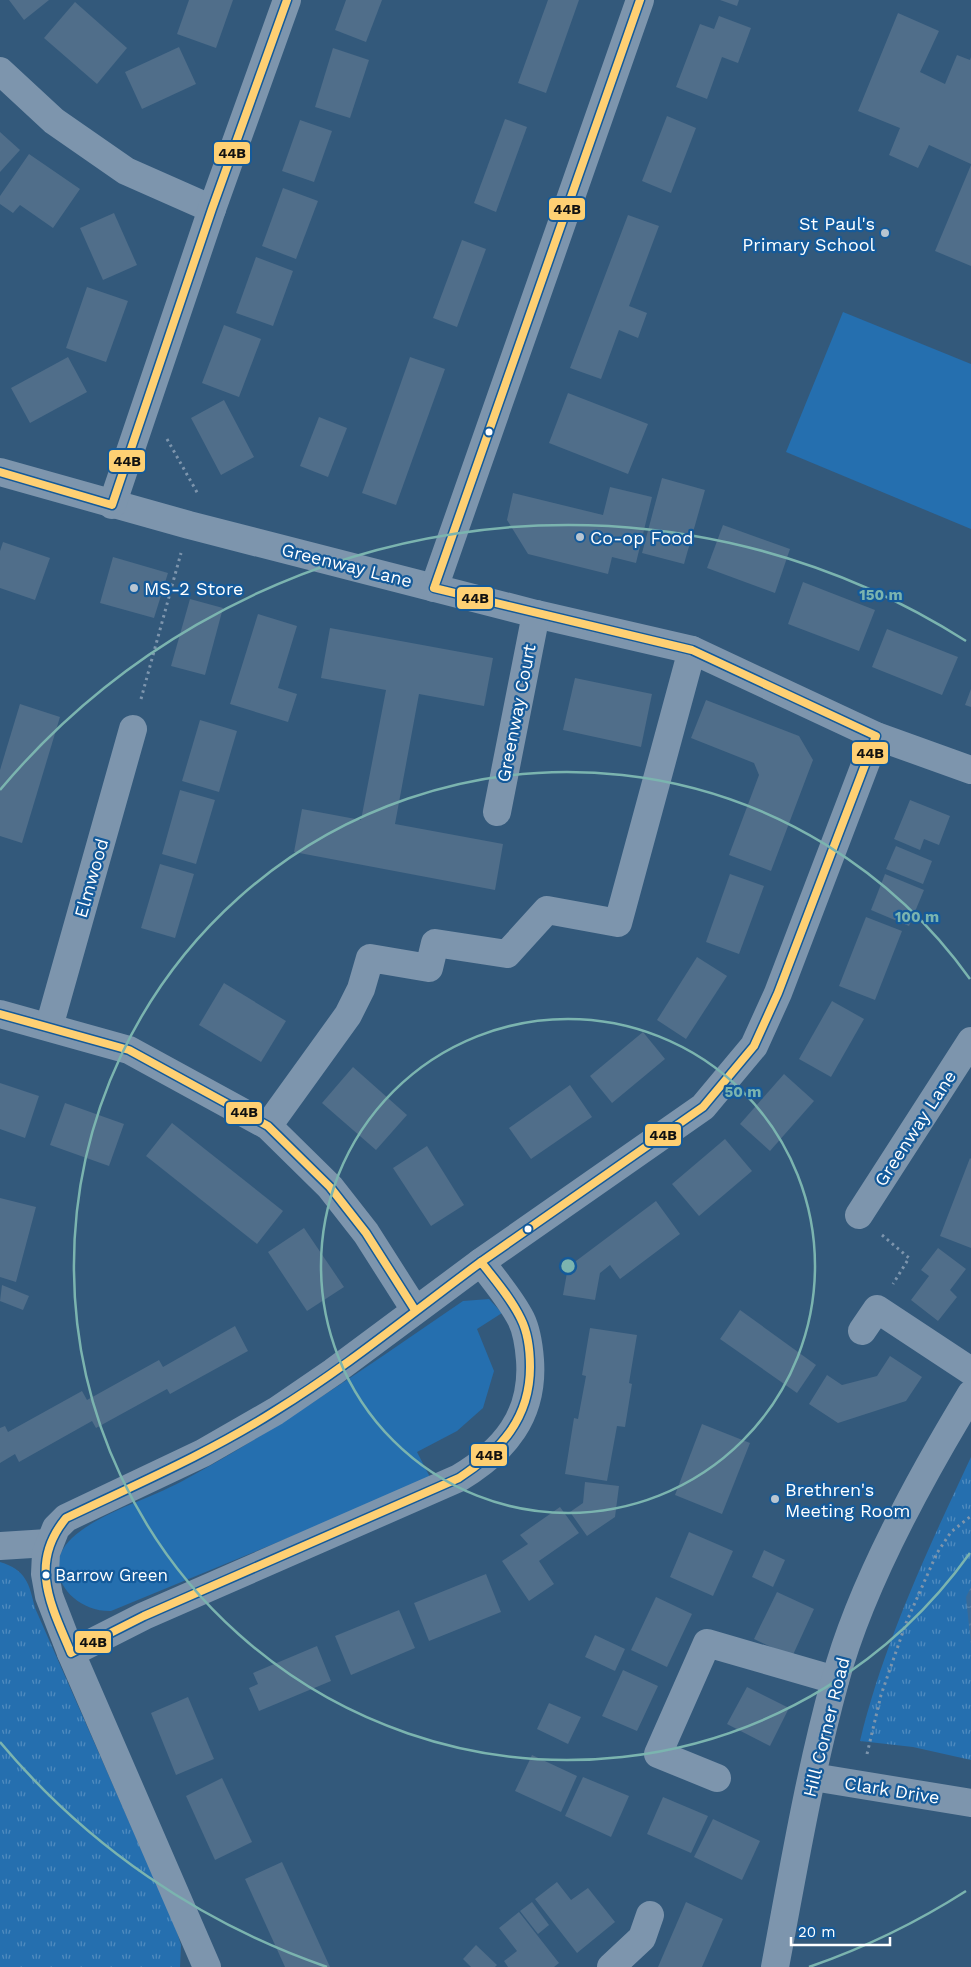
<svg xmlns="http://www.w3.org/2000/svg" width="971" height="1967" font-family="'Work Sans',sans-serif">
	<defs>
		<pattern id="grass-tufts" width="24" height="20" patternUnits="userSpaceOnUse" patternTransform="scale(1.25)"><rect width="24" height="20" fill="#256faf"/><path d="M3 7l-1-3M5 7V3M7 7l1-3M15 17l-1-3M17 17v-4M19 17l1-3" fill="none" stroke="#518cbf"/></pattern>
		<pattern id="water-ripples" width="26" height="14" patternUnits="userSpaceOnUse" patternTransform="scale(1.25)"><rect width="26" height="14" fill="#3a6b98"/><path d="M2 4q2-2 4 0t4 0M15 11q2-2 4 0t4 0" fill="none" stroke="#5881a7"/></pattern>
	</defs>
	<rect width="100%" height="100%" fill="#33597b"/>
	<g fill="url(#grass-tufts)">
		<path d="M 971,1457 L 971,1760 L 913,1747 L 860,1741 C 884,1642 928,1549 971,1457 Z"/>
		<path d="M 0,1562 C 26,1570 29,1583 35,1608 L 175,1926 L 181,1945 L 180,1967 L 0,1967 Z"/>
	</g>
	<g fill="#256faf">
		<polygon points="843,312 971,364 971,529 786,452"/>
		<path d="M 489,1299 L 502,1313 L 477,1329 L 494,1371 L 483,1408 L 457,1431 L 417,1452 L 431,1479 L 111,1611 C 72,1612 38,1570 72,1538 C 100,1512 153,1498 186,1479 C 283,1426 372,1363 463,1301 Z"/>
	</g>
	<polygon fill="url(#water-ripples)" points="971,1587 971,1645 966,1597"/>
	<g fill="#506e8a">
		<polygon points="9,0 49,0 24,20"/>
		<polygon points="189,0 233,0 216,48 177,34"/>
		<polygon points="346,0 382,0 366,42 335,30"/>
		<polygon points="548,0 579,0 546,93 518,83"/>
		<polygon points="720,0 739,0 737,6"/>
		<polygon points="75,2 127,48 97,84 44,38"/>
		<polygon points="898,13 939,31 920,72 945,84 957,55 970,60 971,57 971,164 929,145 918,168 889,155 900,128 858,111"/>
		<polygon points="719,16 751,28 738,63 722,57 707,99 676,87 700,24 714,29"/>
		<polygon points="179,47 196,84 142,109 125,72"/>
		<polygon points="333,48 369,60 350,118 315,107"/>
		<polygon points="667,116 696,128 671,193 642,181"/>
		<polygon points="505,119 527,127 496,212 474,203"/>
		<polygon points="300,120 332,131 314,182 282,171"/>
		<polygon points="0,132 20,150 0,172"/>
		<polygon points="29,154 80,189 53,228 20,205 13,213 0,204 0,196"/>
		<polygon points="971,165 971,266 935,251"/>
		<polygon points="283,188 318,201 296,259 262,246"/>
		<polygon points="114,213 137,265 103,280 80,228"/>
		<polygon points="628,215 659,226 629,306 647,313 638,338 619,330 601,379 570,368"/>
		<polygon points="462,240 486,249 457,327 433,318"/>
		<polygon points="256,257 293,271 273,326 236,313"/>
		<polygon points="87,287 128,301 106,362 66,348"/>
		<polygon points="224,325 261,339 239,397 202,383"/>
		<polygon points="68,357 87,392 30,423 11,388"/>
		<polygon points="410,357 445,369 396,505 362,493"/>
		<polygon points="568,393 648,424 628,474 549,443"/>
		<polygon points="224,400 254,457 221,475 191,418"/>
		<polygon points="319,417 347,428 328,477 300,466"/>
		<polygon points="662,478 705,490 684,564 642,553"/>
		<polygon points="610,487 652,497 636,563 612,557 608,574 528,554 507,520 513,493 603,515"/>
		<polygon points="723,525 790,549 775,593 707,568"/>
		<polygon points="3,542 50,558 35,600 0,588 0,551"/>
		<polygon points="113,557 168,573 154,618 100,603"/>
		<polygon points="803,582 875,610 859,651 788,624"/>
		<polygon points="190,599 223,608 205,675 171,666"/>
		<polygon points="258,614 297,626 278,688 297,694 288,722 230,704"/>
		<polygon points="330,628 493,658 484,706 419,694 395,824 503,844 495,890 294,852 302,809 361,820 386,690 321,678"/>
		<polygon points="887,629 958,657 942,695 872,667"/>
		<polygon points="575,678 652,694 641,747 563,730"/>
		<polygon points="971,689 971,707 965,705"/>
		<polygon points="706,700 799,736 813,760 771,871 729,855 759,775 754,763 691,738"/>
		<polygon points="20,704 60,717 22,843 0,836 0,770"/>
		<polygon points="200,720 237,731 219,792 182,781"/>
		<polygon points="180,790 215,800 196,864 162,854"/>
		<polygon points="910,800 950,816 939,845 924,839 920,850 894,839"/>
		<polygon points="896,846 932,861 923,884 886,869"/>
		<polygon points="160,864 194,874 175,938 141,928"/>
		<polygon points="730,874 764,886 739,954 706,942"/>
		<polygon points="885,874 924,890 909,926 871,910"/>
		<polygon points="866,917 902,931 875,1000 839,986"/>
		<polygon points="697,957 727,976 686,1039 657,1020"/>
		<polygon points="224,983 286,1021 261,1062 199,1025"/>
		<polygon points="832,1001 864,1019 831,1077 799,1059"/>
		<polygon points="643,1032 665,1059 612,1103 590,1076"/>
		<polygon points="353,1067 407,1115 376,1150 322,1103"/>
		<polygon points="784,1074 814,1101 770,1151 740,1124"/>
		<polygon points="0,1083 39,1096 25,1138 0,1129"/>
		<polygon points="570,1085 592,1117 531,1159 509,1128"/>
		<polygon points="65,1103 124,1124 109,1166 50,1145"/>
		<polygon points="172,1123 283,1211 257,1244 146,1156"/>
		<polygon points="725,1139 752,1171 699,1216 672,1184"/>
		<polygon points="427,1146 464,1205 431,1226 393,1168"/>
		<polygon points="970,1158 971,1159 971,1248 940,1236"/>
		<polygon points="0,1198 36,1207 16,1282 0,1277"/>
		<polygon points="656,1201 680,1234 620,1279 610,1265 600,1273 595,1300 563,1295 568,1267"/>
		<polygon points="304,1228 344,1287 307,1311 268,1252"/>
		<polygon points="938,1248 966,1269 950,1290 957,1297 938,1321 911,1300 929,1276 921,1270"/>
		<polygon points="2,1285 29,1296 23,1310 0,1301"/>
		<polygon points="740,1310 816,1365 797,1393 720,1339"/>
		<polygon points="235,1326 248,1351 170,1394 167,1389 96,1428 92,1421 19,1462 15,1454 0,1463 0,1428 5,1426 8,1432 82,1391 87,1400 159,1360 163,1367"/>
		<polygon points="590,1328 637,1335 629,1383 632,1384 625,1427 617,1426 607,1481 565,1474 574,1418 578,1419 586,1376 582,1375"/>
		<polygon points="890,1356 922,1377 906,1401 838,1423 809,1404 827,1375 842,1385 877,1376"/>
		<polygon points="702,1424 750,1443 722,1514 675,1495"/>
		<polygon points="585,1482 619,1486 615,1517 587,1536 570,1512 583,1503"/>
		<polygon points="560,1507 579,1533 539,1561 554,1584 529,1601 502,1561 528,1544 520,1535"/>
		<polygon points="689,1532 733,1551 713,1596 670,1577"/>
		<polygon points="764,1550 785,1560 773,1587 752,1577"/>
		<polygon points="486,1574 501,1612 429,1641 414,1603"/>
		<polygon points="777,1592 814,1609 792,1657 754,1639"/>
		<polygon points="656,1597 692,1614 667,1667 631,1650"/>
		<polygon points="399,1610 415,1648 351,1675 335,1636"/>
		<polygon points="595,1635 625,1649 615,1671 585,1657"/>
		<polygon points="317,1646 331,1681 259,1711 249,1688 258,1684 253,1673"/>
		<polygon points="623,1670 658,1686 637,1731 602,1716"/>
		<polygon points="747,1687 789,1708 770,1746 727,1724"/>
		<polygon points="188,1697 214,1759 176,1775 151,1713"/>
		<polygon points="549,1703 581,1717 568,1744 537,1729"/>
		<polygon points="532,1755 577,1776 561,1812 515,1791"/>
		<polygon points="583,1777 629,1796 611,1837 565,1816"/>
		<polygon points="222,1778 252,1842 215,1860 186,1796"/>
		<polygon points="663,1797 708,1816 691,1853 647,1834"/>
		<polygon points="713,1819 760,1841 742,1880 694,1857"/>
		<polygon points="282,1862 330,1967 285,1967 245,1879"/>
		<polygon points="557,1882 571,1900 588,1888 615,1922 577,1953 535,1899"/>
		<polygon points="532,1902 549,1925 538,1934 520,1911"/>
		<polygon points="686,1902 723,1919 702,1967 658,1967"/>
		<polygon points="519,1912 559,1963 554,1967 508,1967 504,1961 517,1951 499,1928"/>
		<polygon points="476,1945 497,1965 495,1967 471,1967 463,1959"/>
	</g>
	<g fill="none" stroke-linecap="round" stroke-linejoin="round">
		<g stroke="#7d95ad" stroke-width="3" stroke-dasharray="2.5 4" stroke-linecap="butt">
			<polyline points="167,439 198,494"/>
			<polyline points="141,699 181,553"/>
			<polyline points="882,1235 909,1258 893,1284"/>
			<polyline points="867,1754 881,1695 906,1623 937,1553 951,1532 971,1516"/>
		</g>
		<g stroke="#7d95ad" stroke-width="28">
			<polyline points="0,71 54,121 126,171 212,209"/>
			<polyline points="0,472 189,525 536,614 692,650 876,736 971,770"/>
			<polyline points="112,505 212,209 287,0"/>
			<polyline points="434,588 640,0"/>
			<polyline points="497,812 536,614"/>
			<polyline points="0,1014 129,1050 268,1126 330,1187 366,1233 415,1310"/>
			<polyline points="49,1027 133,729"/>
			<polyline points="268,1126 348,1015 361,989 370,958 429,968 435,943 507,954 547,910 618,923 692,650"/>
			<polyline points="859,1215 971,1041"/>
			<polyline points="862,1331 877,1309 971,1371"/>
			<polyline points="0,1546 48,1543"/>
			<path d="M 71,1653 L 144,1616 L 459,1478 C 504,1451 534,1416 530,1360 C 529,1347 527,1331 521,1319 C 511,1299 494,1280 481,1262"/>
			<polyline points="813,1777 971,1803"/>
			<polyline points="717,1778 658,1754 707,1643 835,1680"/>
			<polyline points="207,1967 71,1653 49,1596 45,1574 46,1553 56,1528 66,1518 203,1453 276,1411 333,1372 481,1262 703,1107 754,1046 778,993 876,736"/>
			<polyline points="611,1967 642,1938 650,1915"/>
			<path d="M 775,1967 C 793,1872 809,1775 835,1681 C 860,1586 920,1478 971,1394"/>
		</g>
		<defs>
			<g id="bus-1">
				<polyline points="0,472 112,505 212,209 287,0"/>
				<polyline points="0,1014 129,1050 268,1126 330,1187 366,1233 415,1310"/>
				<path d="M 481,1262 C 495,1280 511,1298 521,1319 C 528,1333 530,1351 530,1367 C 530,1419 500,1451 459,1478 L 144,1616 L 71,1653 C 51,1605 28,1564 66,1518 C 137,1484 209,1453 275,1411 C 347,1367 413,1312 481,1262 Z"/>
				<polyline points="481,1262 703,1107 754,1046 778,993 876,736 692,650 434,588 640,0"/>
			</g>
		</defs>
		<use href="#bus-1" stroke="#145a9a" stroke-width="11"/>
		<use href="#bus-1" stroke="#fed073" stroke-width="8"/>
	</g>
	<g fill="none" stroke="#7bb4af" stroke-width="2.5">
		<circle cx="568" cy="1266" r="247"/>
		<path d="M970 1553A494 494 0 1 1 970 979"/>
		<path d="M966 1891A741 741 0 0 1 809 1967M327 1967A741 741 0 0 1 0 1742M0 790A741 741 0 0 1 966 641"/>
	</g>
	<g fill="#b8c5d1" stroke="#145a9a" stroke-width="2">
		<circle cx="885" cy="233" r="5"/>
		<circle cx="580" cy="537" r="5"/>
		<circle cx="134" cy="588" r="5"/>
		<circle cx="775" cy="1499" r="5"/>
	</g>
	<g fill="#fff" stroke="#145a9a" stroke-width="2">
		<circle cx="489" cy="432" r="4.5"/>
		<circle cx="528" cy="1229" r="4.5"/>
		<circle cx="46" cy="1575" r="4.5"/>
	</g>
	<g text-anchor="middle" dominant-baseline="central" stroke-width="4.5" stroke-linejoin="round" paint-order="stroke">
		<g font-size="17" fill="#fff" stroke="#145a9a" text-anchor="start">
			<text x="55" y="1575">Barrow Green</text>
		</g>
		<g font-size="18" fill="#fff" stroke="#145a9a" text-anchor="start">
			<text x="875" y="223" text-anchor="end">St Paul's<tspan x="875" dy="21">Primary School</tspan></text>
			<text x="590" y="537">Co-op Food</text>
			<text x="144" y="588">MS-2 Store</text>
			<text x="785" y="1489">Brethren's<tspan x="785" dy="21">Meeting Room</tspan></text>
		</g>
		<g font-size="18" fill="#fff" stroke="#145a9a">
			<text transform="translate(347 565) rotate(14)">Greenway Lane</text>
			<text transform="translate(516 713) rotate(-79)">Greenway Court</text>
			<text transform="translate(91 878) rotate(-74)">Elmwood</text>
			<text transform="translate(915 1128) rotate(-57)">Greenway Lane</text>
			<text transform="translate(826 1727) rotate(-76)">Hill Corner Road</text>
			<text transform="translate(892 1790) rotate(9)">Clark Drive</text>
		</g>
	</g>
	<circle cx="568" cy="1266" r="8" fill="#7bb4af" stroke="#145a9a" stroke-width="2.5"/>
	<g font-size="15" text-anchor="middle" font-weight="bold" fill="#7bb4af" stroke="#145a9a" stroke-width="4.5" stroke-linejoin="round" paint-order="stroke">
		<text x="881" y="600">150 m</text>
		<text x="917" y="922">100 m</text>
		<text x="743" y="1097">50 m</text>
	</g>
	<g stroke="#145a9a" stroke-width="2">
		<rect x="213" y="141" width="38" height="24" rx="5" fill="#fed073"/>
		<rect x="548" y="197" width="38" height="24" rx="5" fill="#fed073"/>
		<rect x="108" y="449" width="38" height="24" rx="5" fill="#fed073"/>
		<rect x="456" y="586" width="38" height="24" rx="5" fill="#fed073"/>
		<rect x="851" y="741" width="38" height="24" rx="5" fill="#fed073"/>
		<rect x="225" y="1101" width="38" height="24" rx="5" fill="#fed073"/>
		<rect x="644" y="1123" width="38" height="24" rx="5" fill="#fed073"/>
		<rect x="470" y="1443" width="38" height="24" rx="5" fill="#fed073"/>
		<rect x="74" y="1630" width="38" height="24" rx="5" fill="#fed073"/>
	</g>
	<g font-size="14" text-anchor="middle" font-weight="bold" fill="#111">
		<text x="232" y="158">44B</text>
		<text x="567" y="214">44B</text>
		<text x="127" y="466">44B</text>
		<text x="475" y="603">44B</text>
		<text x="870" y="758">44B</text>
		<text x="244" y="1117">44B</text>
		<text x="663" y="1140">44B</text>
		<text x="489" y="1460">44B</text>
		<text x="93" y="1647">44B</text>
	</g>
	<path d="M791 1937v8h99v-8" fill="none" stroke="#ffffff" stroke-width="2.5"/>
	<text x="798" y="1937" font-size="15" fill="#ffffff" stroke="#145a9a" stroke-width="4" paint-order="stroke">20 m</text>
</svg>
